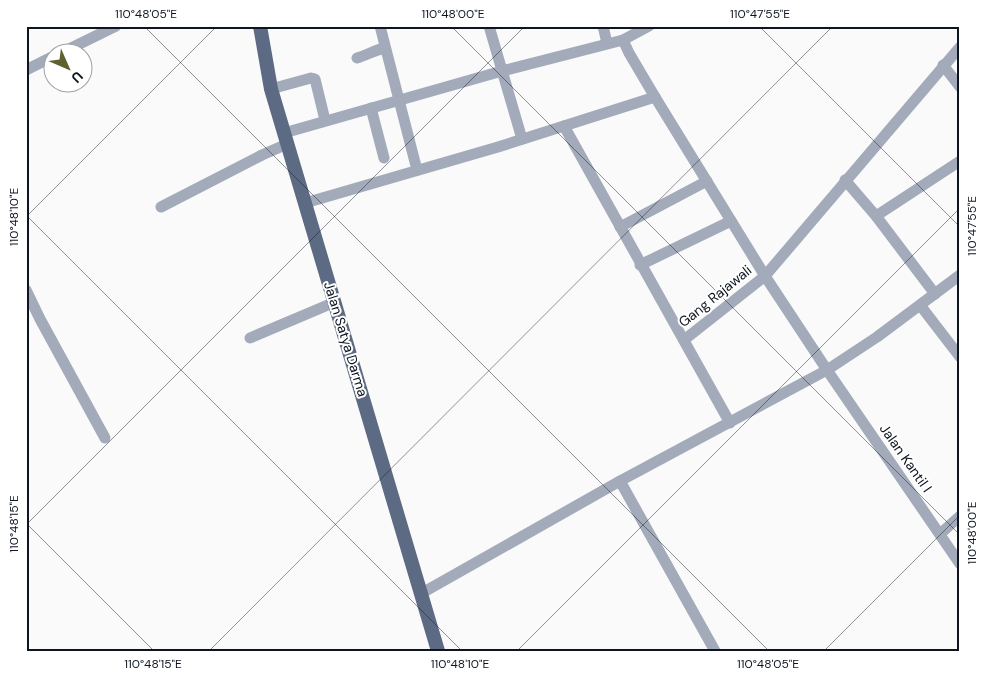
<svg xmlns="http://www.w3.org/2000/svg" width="986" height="677" font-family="'DM Sans',sans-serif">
	<rect width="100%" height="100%" fill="#fafafa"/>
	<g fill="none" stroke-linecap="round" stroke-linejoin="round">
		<g stroke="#a3abba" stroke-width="11">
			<polyline points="380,26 417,170"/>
			<polyline points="489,26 522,139"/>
			<polyline points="603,26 607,43"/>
			<polyline points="623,40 629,53 655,97 765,276 827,370 960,564"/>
			<polyline points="63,52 116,26"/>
			<path d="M 357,58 C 367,55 375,50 385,48"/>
			<polyline points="943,65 960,87"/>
			<polyline points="26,70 52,57"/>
			<polyline points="271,89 311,78 315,79 325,120"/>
			<polyline points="371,108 384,158"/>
			<polyline points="564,126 730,423"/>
			<polyline points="284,133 502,71 623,40 649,26"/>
			<polyline points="845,180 876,216 935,294"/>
			<polyline points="305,203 498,147 655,97"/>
			<polyline points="161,207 262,155 287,144"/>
			<polyline points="876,216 960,161"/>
			<polyline points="620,227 707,181"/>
			<polyline points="640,265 731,221"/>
			<polyline points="26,290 40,319 105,438"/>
			<polyline points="920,305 960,357"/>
			<polyline points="250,338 335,302"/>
			<polyline points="684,340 765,276 960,47"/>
			<polyline points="620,481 715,651"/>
			<polyline points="940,534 960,516"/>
			<polyline points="422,593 620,481 827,370 877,337 960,275"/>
		</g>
		<polyline stroke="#5d6a83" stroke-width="14" points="260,26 271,89 438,651"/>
	</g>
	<path fill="none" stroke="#0e1520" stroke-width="1" stroke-opacity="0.45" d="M 144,26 L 769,651M 451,26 L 960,535M 759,26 L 960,227M 26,215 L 462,651M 26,217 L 217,26M 26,523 L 154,651M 26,525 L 525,26M 209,651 L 833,26M 517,651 L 960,208M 824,651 L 960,515"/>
	<g text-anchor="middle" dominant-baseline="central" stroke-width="4" stroke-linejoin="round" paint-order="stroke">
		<g font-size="14" fill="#0e1520" stroke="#fff">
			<text transform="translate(715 296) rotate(-39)">Gang Rajawali</text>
			<text transform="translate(346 339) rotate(73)">Jalan Satya Darma</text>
			<text transform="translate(906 458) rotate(55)">Jalan Kantil I</text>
		</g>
	</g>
	<rect width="986" height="677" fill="none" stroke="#ffffff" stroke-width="55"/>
	<g transform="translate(68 68) rotate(135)"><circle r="24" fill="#ffffff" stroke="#9fa1a6"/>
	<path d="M0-4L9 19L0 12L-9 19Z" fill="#5f6230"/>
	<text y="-8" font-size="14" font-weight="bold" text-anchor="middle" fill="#0e1520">U</text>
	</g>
	<rect x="28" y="28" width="930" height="622" fill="none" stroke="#0e1520" stroke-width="2"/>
	<g font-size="12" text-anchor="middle" fill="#0e1520">
		<text x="146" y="18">110°48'05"E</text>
		<text x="453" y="18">110°48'00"E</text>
		<text x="760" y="18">110°47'55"E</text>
		<text transform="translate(14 217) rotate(-90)" y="4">110°48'10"E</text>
		<text transform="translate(972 226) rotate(-90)" y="4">110°47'55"E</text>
		<text transform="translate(14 524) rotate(-90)" y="4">110°48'15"E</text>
		<text transform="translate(972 533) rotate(-90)" y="4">110°48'00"E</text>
		<text x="153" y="668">110°48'15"E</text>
		<text x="460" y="668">110°48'10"E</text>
		<text x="768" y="668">110°48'05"E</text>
	</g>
</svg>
